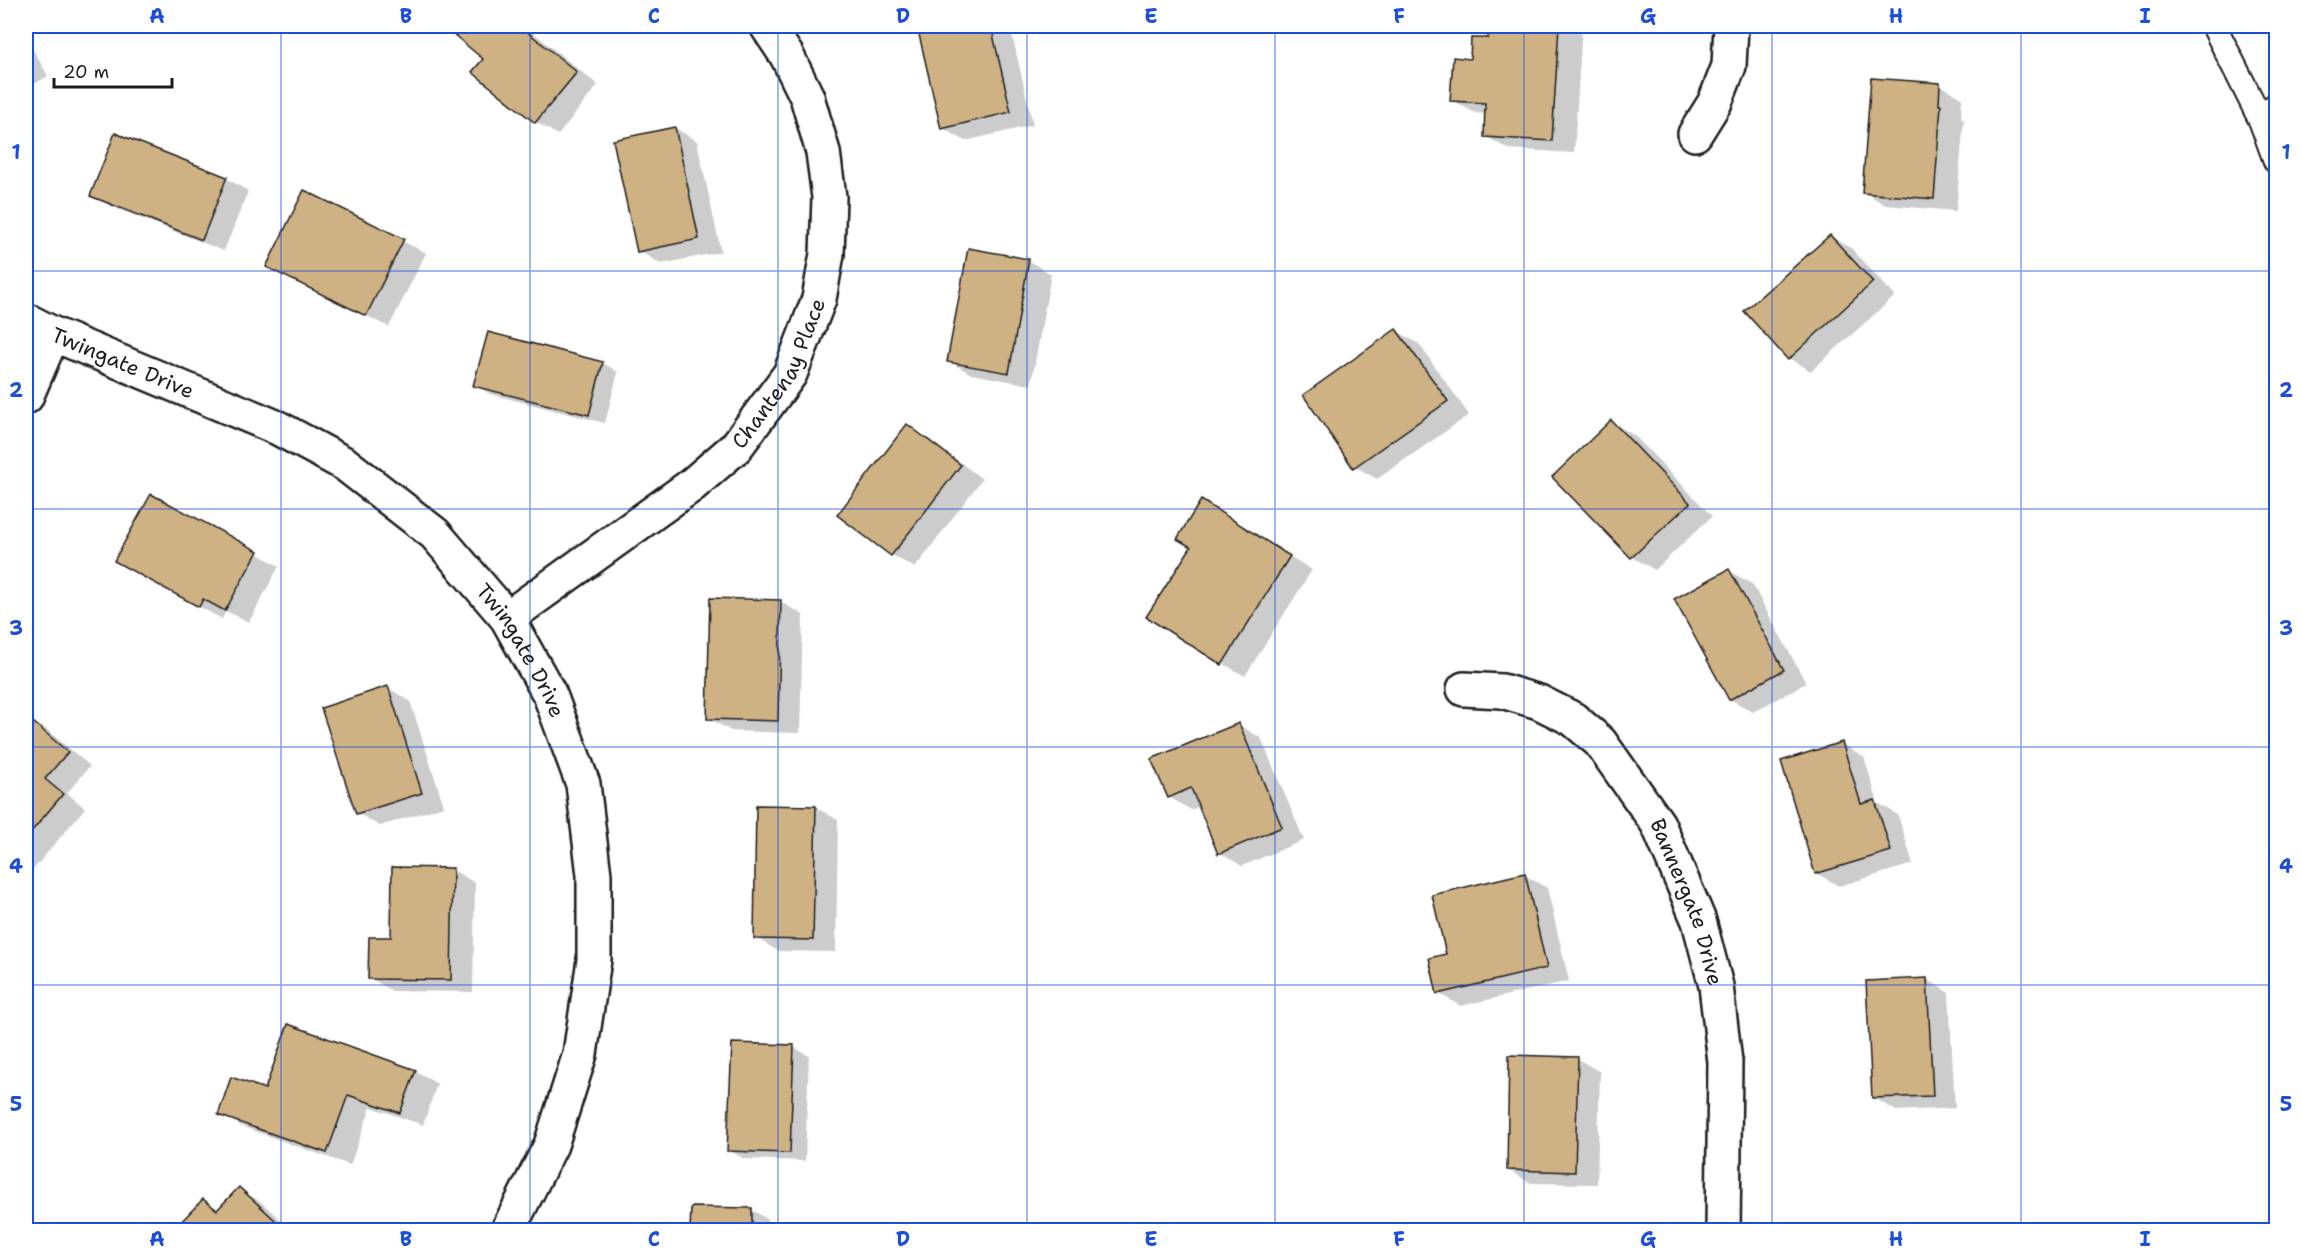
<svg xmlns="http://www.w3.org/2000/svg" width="2302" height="1256" font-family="'Shantell Sans',sans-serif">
	<rect width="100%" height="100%" fill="#fff"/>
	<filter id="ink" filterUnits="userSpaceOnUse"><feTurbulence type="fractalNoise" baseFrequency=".0167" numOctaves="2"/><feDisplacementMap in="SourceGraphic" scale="12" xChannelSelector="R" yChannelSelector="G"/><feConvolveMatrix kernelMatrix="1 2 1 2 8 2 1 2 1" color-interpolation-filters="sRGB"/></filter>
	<g filter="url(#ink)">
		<polygon fill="#b1e1a0" stroke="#667e5e" stroke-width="1.5" points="2250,26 2276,26 2276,32 2254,32"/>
		<g fill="#0003">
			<polygon points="462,26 525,26 598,85 558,135 536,122 474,72 485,58 455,34"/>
			<polygon points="919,26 1010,26 1033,125 965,141 943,128"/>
			<polygon points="1490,26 1582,26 1574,153 1508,149 1485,136 1486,114 1475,113 1452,100 1471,60 1489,40"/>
			<polygon points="26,37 48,76 26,89"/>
			<polygon points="1940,85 1962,98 1961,118 1964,119 1956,211 1886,205 1863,192"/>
			<polygon points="675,128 697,141 721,252 661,264 639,251"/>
			<polygon points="226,178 248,191 224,251 115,208 92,195"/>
			<polygon points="305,192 426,253 389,327 291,279"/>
			<polygon points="1830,236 1852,249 1895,296 1811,371 1789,358"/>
			<polygon points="969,250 1029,261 1051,274 1031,385 971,374 949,361"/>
			<polygon points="1397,331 1419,344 1469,415 1377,479 1354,466"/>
			<polygon points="603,363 618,372 605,423 490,394 475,385"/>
			<polygon points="1611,422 1634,435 1712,516 1655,570 1632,557 1554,477"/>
			<polygon points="907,426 929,439 982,479 915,568 892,555 840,514"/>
			<polygon points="1224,515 1312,570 1245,676 1222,663"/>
			<polygon points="257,553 279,566 249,622 226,611 222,619 138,573"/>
			<polygon points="1729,571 1752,584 1806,683 1753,712 1730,699"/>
			<polygon points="781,602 803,615 800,733 731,731 708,718"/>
			<polygon points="388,688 410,701 444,806 380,826 357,813"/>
			<polygon points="26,718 47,730 90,766 67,793 85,808 26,878"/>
			<polygon points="1239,725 1261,738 1304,840 1242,866 1220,853 1200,806 1191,810 1169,797"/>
			<polygon points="1842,744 1864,757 1878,803 1898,815 1913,864 1839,886 1816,873"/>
			<polygon points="815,807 838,820 836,952 778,951 756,938"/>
			<polygon points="453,870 475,883 473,992 392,991 370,978 392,939"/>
			<polygon points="1524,875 1547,888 1569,981 1461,1006 1438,993 1448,956"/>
			<polygon points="1927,979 1949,993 1955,1108 1896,1111 1873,1097"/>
			<polygon points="733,1045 794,1047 809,1056 805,1161 744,1159 729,1150"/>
			<polygon points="1578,1059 1600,1072 1597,1184 1531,1183 1508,1170"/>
			<polygon points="415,1071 437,1084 423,1125 371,1107 350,1165 243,1127 220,1114 266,1091"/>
			<polygon points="239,1189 261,1202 292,1230 175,1230 203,1200 219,1210"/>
			<polygon points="692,1209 752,1210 767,1219 767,1230 692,1230"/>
			<polygon points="1347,1226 1355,1230 1275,1230 1275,1227"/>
		</g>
		<g fill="#cfb284" stroke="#1c1c1c" stroke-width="1.5">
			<polygon points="460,26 520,26 577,72 535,123 472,72 483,59 453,34"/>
			<polygon points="917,26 991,26 1011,112 941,129"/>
			<polygon points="1489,26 1559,26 1552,141 1484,137 1485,103 1450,101 1453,57 1470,59 1471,38 1488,38"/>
			<polygon points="1871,78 1940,83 1939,105 1941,105 1934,199 1862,193"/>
			<polygon points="675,127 699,239 637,252 613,140"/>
			<polygon points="115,133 227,177 202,240 90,196"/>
			<polygon points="304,190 404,239 366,316 266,267"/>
			<polygon points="1830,235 1873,282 1788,360 1744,311"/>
			<polygon points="968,248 1029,259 1009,373 947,362"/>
			<polygon points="1396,329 1448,401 1353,468 1303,395"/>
			<polygon points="488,332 603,362 589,415 473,386"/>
			<polygon points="1611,420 1690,503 1631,558 1552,477"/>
			<polygon points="907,424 961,465 891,556 837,515"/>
			<polygon points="151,494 258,551 225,611 203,599 199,607 114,561"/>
			<polygon points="1201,500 1290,556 1222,665 1146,617 1191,547 1177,539"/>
			<polygon points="1729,569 1784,670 1729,700 1674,599"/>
			<polygon points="710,598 781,600 778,721 707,719"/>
			<polygon points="388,686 422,793 356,814 321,708"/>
			<polygon points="26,716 68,752 45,779 63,794 26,838"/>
			<polygon points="1239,723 1282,827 1218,854 1191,788 1168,798 1151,759"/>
			<polygon points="1842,742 1861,804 1875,800 1891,851 1815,874 1781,761"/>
			<polygon points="756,805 816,806 813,940 754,939"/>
			<polygon points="392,867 453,868 451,980 368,979 369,937 391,937"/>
			<polygon points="1525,873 1547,968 1437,994 1429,958 1446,954 1432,895"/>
			<polygon points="1927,978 1933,1096 1872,1098 1866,981"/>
			<polygon points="288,1024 416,1070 400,1113 348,1095 327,1153 218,1115 231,1077 265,1089"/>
			<polygon points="732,1043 794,1045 790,1153 727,1151"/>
			<polygon points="1509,1055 1578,1057 1575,1172 1507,1170"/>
			<polygon points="239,1187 286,1230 173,1230 203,1199 217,1210"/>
			<polygon points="691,1207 752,1208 752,1230 690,1230"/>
			<polygon points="1273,1225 1347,1225 1348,1230 1273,1230"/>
		</g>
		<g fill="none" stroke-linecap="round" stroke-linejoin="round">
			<defs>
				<g id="lane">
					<polyline points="2214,26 2261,120 2276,161"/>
					<polyline points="2261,120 2276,105"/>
				</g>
				<g id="street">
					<polyline points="1695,134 1715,102 1729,66 1731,26"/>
					<path id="s1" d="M 26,320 L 53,334 L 278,428 L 345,464 L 435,534 L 507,618 L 550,695 L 583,784 L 594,875 L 594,960 L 580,1054 L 551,1145 L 508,1230"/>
					<polyline points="26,397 53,334"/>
					<path id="s2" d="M 507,618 L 692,485 L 736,447 L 790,374 L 819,299 L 827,254 L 829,197 L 823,152 L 807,97 L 787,56 L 767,26"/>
					<path id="s3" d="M 1464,689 L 1502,691 L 1539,702 L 1573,719 L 1600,742 L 1658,824 L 1699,921 L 1716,986 L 1725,1062 L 1723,1230"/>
				</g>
			</defs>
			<use href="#lane" stroke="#1c1c1c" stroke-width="28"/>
			<use href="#street" stroke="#1c1c1c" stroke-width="38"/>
			<use href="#lane" stroke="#fff" stroke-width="24"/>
			<use href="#street" stroke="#fff" stroke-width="33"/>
		</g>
	</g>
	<path fill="none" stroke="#1d4ed8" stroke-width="1.5" stroke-opacity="0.55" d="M 281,26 L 281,1230M 530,26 L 530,1230M 778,26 L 778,1230M 1027,26 L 1027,1230M 1275,26 L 1275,1230M 1524,26 L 1524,1230M 1772,26 L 1772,1230M 2021,26 L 2021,1230M 26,271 L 2276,271M 26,509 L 2276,509M 26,747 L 2276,747M 26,985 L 2276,985"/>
	<g text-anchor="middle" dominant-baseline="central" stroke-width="4.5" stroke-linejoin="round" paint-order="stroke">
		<g font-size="21" fill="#1c1c1c" stroke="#fff">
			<text stroke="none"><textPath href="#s1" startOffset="106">Twingate Drive</textPath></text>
			<text stroke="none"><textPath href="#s2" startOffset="372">Chantenay Place</textPath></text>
			<text stroke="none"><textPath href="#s1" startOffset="610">Twingate Drive</textPath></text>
			<text stroke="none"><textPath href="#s3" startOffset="334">Bannergate Drive</textPath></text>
		</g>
	</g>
	<rect width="2302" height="1256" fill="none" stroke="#fff" stroke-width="66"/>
	<path d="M54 78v9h118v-9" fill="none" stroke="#1c1c1c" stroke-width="3"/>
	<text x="63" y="78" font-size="18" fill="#1c1c1c" stroke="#ffffff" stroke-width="4.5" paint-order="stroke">20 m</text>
	<rect x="33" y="33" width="2236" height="1190" fill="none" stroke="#1d4ed8" stroke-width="2"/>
	<g font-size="20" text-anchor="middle" font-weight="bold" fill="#1d4ed8">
		<text x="157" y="23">A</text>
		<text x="406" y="23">B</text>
		<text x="654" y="23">C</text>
		<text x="903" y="23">D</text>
		<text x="1151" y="23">E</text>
		<text x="1399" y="23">F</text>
		<text x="1648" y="23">G</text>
		<text x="1896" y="23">H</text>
		<text x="2145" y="23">I</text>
		<text x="16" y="159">1</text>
		<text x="2286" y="159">1</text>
		<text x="16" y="397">2</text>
		<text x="2286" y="397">2</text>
		<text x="16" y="635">3</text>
		<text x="2286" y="635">3</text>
		<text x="16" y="873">4</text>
		<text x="2286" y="873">4</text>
		<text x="16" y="1111">5</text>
		<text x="2286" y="1111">5</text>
		<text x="157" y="1246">A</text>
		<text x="406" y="1246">B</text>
		<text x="654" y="1246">C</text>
		<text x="903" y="1246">D</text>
		<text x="1151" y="1246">E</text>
		<text x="1399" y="1246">F</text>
		<text x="1648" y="1246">G</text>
		<text x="1896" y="1246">H</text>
		<text x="2145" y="1246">I</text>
	</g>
</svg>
